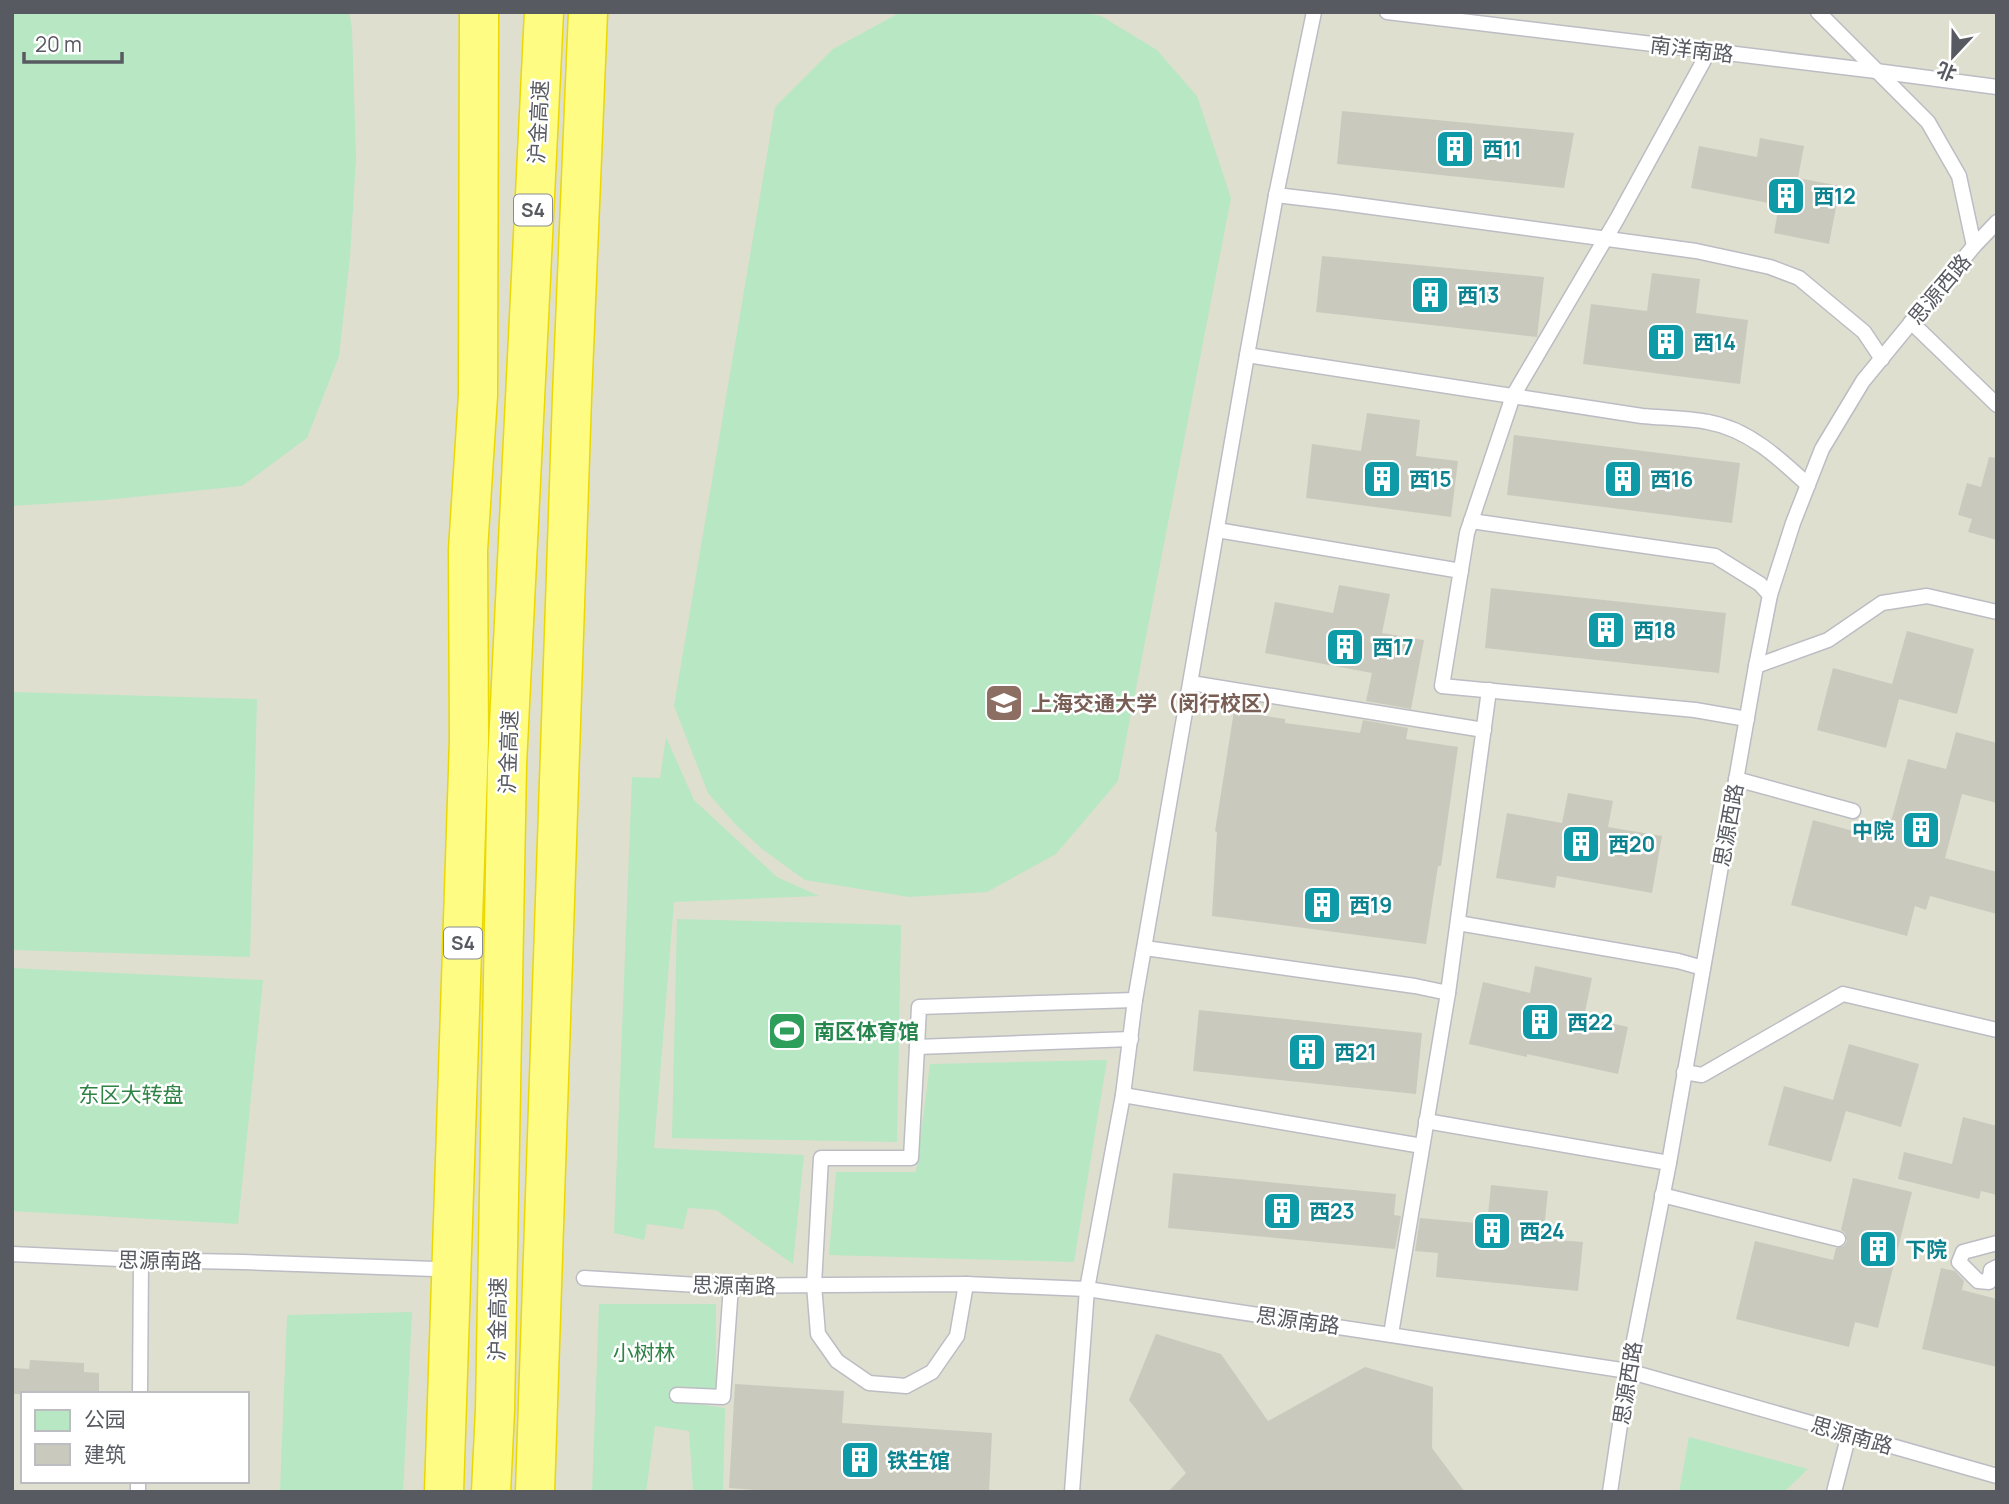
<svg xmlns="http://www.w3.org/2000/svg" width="2009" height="1504" font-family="Manrope,'Noto Sans SC',sans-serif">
	<rect width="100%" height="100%" fill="#eceddf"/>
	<path fill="#dfdfcf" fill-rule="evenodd" d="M 12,12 L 1997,12 L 1997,1492 L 12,1492 ZM 23,1394 L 247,1394 L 247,1481 L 23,1481 Z"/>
	<g fill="#b8e7c3">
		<polygon points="12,12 349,12 352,28 356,159 350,257 339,356 307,438 242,486 105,500 12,506"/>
		<polygon points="901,12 1080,12 1101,16 1157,50 1197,96 1231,198 1118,781 1056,854 987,892 909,897 805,880 762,849 737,826 708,793 674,706 775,107 833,49"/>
		<polygon points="12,692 257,699 250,957 12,950"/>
		<polygon points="666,737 694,800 777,877 819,896 674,902 654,1148 804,1155 793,1264 716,1210 688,1208 683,1229 647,1224 644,1240 614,1233 632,777 660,778"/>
		<polygon points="677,919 901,925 897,1142 672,1138"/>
		<polygon points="12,968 263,980 238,1224 12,1211"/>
		<polygon points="1107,1060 1074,1262 829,1255 836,1172 916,1172 930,1064"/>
		<polygon points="599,1304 716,1304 716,1390 672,1390 669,1400 725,1408 723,1492 693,1492 689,1431 655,1426 646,1492 592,1492"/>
		<polygon points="412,1312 403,1492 280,1492 287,1315"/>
		<polygon points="1689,1437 1808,1469 1784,1492 1679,1492"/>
	</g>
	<g fill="#c9c9be">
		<polygon points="1342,111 1574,133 1564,188 1337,164"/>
		<polygon points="1760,138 1804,146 1798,178 1840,186 1829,244 1774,233 1779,205 1691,188 1699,146 1757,157"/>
		<polygon points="1322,256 1544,277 1537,337 1316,312"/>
		<polygon points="1652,273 1700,279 1696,313 1748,320 1740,384 1583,364 1591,304 1647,311"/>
		<polygon points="1367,413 1420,420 1416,456 1458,461 1451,517 1306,498 1312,444 1361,451"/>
		<polygon points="1514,435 1740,463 1732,523 1507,495"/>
		<polygon points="1989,457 1997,458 1997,540 1968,532 1972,519 1958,515 1967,483 1981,487"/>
		<polygon points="1339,585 1390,594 1382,633 1424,640 1411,709 1366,701 1372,673 1265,653 1275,602 1333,613"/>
		<polygon points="1491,588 1726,613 1719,673 1485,648"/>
		<polygon points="1907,631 1974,649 1957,714 1899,699 1886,748 1817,730 1833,668 1892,684"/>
		<polygon points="1234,711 1285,719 1285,723 1360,733 1363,720 1408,728 1406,739 1458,747 1441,866 1438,866 1426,944 1212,916 1217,832 1215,831"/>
		<polygon points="1956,732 1997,743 1997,803 1962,794 1945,858 1997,872 1997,914 1930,896 1926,910 1915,906 1907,936 1791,905 1813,820 1886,840 1908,759 1946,769"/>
		<polygon points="1568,793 1613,801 1608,827 1662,836 1652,893 1557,876 1555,888 1496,878 1507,813 1562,823"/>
		<polygon points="1535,966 1592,978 1584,1017 1628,1027 1618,1074 1527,1054 1527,1057 1469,1044 1483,982 1530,993"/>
		<polygon points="1199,1010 1422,1033 1416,1094 1193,1071"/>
		<polygon points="1849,1044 1919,1064 1901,1127 1846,1111 1831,1162 1768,1145 1784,1086 1833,1100"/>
		<polygon points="1963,1117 1997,1126 1997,1195 1981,1191 1979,1199 1898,1179 1904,1152 1952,1164"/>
		<polygon points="1173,1173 1396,1194 1394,1215 1401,1216 1395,1249 1168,1228"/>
		<polygon points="1853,1178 1912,1192 1878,1328 1855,1322 1849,1347 1736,1319 1755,1241 1833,1260 1836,1248 1844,1246 1847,1241 1845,1233 1841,1230"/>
		<polygon points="1491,1185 1548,1191 1543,1239 1583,1242 1578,1291 1436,1277 1438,1253 1415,1251 1420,1218 1487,1224"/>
		<polygon points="1941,1268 1955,1271 1964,1281 1962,1290 1997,1299 1997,1367 1922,1349"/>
		<polygon points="1156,1334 1221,1354 1268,1421 1365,1367 1433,1387 1432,1448 1465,1492 1168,1492 1186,1473 1129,1400"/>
		<polygon points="30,1360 84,1363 84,1372 99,1373 99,1394 12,1394 12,1368 29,1369"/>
		<polygon points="735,1384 844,1391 842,1423 992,1433 989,1492 781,1492 729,1488"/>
	</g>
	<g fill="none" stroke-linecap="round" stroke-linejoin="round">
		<defs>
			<g id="lane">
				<polyline points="1387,12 1876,71 1997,87"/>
				<polyline points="1818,12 1928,122 1959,176 1974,246"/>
				<polyline points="1709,51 1617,219 1513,396 1467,533 1442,686 1695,710 1747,719"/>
				<polyline points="1276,195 1335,202 1696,251 1770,267 1799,278 1864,332 1882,359"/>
				<polyline points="1911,322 1997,405"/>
				<path d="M 1247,355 L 1642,416 C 1664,418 1687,418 1708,422 C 1748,429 1779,458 1808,485"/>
				<polyline points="1471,521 1715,556 1760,584 1770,595"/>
				<polyline points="1217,530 1461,571"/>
				<polyline points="1756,666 1828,640 1882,603 1927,596 1997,612"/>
				<polyline points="1191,683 1484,730"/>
				<polyline points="1736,779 1853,811"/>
				<polyline points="1458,923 1678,961 1703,968"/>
				<polyline points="1145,948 1415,986 1448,993"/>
				<polyline points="1131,1039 917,1047 919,1007 1135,1000"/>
				<polyline points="917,1047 911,1158 821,1158 814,1285 818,1334 837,1361 869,1383 906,1386 932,1372 957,1336 966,1284"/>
				<polyline points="1684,1072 1702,1075 1843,994 1997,1030"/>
				<polyline points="1123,1095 1422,1146"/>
				<polyline points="1426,1121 1669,1163"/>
				<polyline points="1662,1195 1838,1239"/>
				<polyline points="1997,1243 1963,1252 1959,1262 1978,1281 1989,1282 1991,1270 1997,1267"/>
				<polyline points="12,1254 141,1260 243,1262 434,1269"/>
				<polyline points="584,1278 714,1286 966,1284 1087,1289 1628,1371 1997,1476"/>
				<polyline points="1391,1334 1448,993 1489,690"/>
				<polyline points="140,1394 141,1260"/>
				<polyline points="677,1395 723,1397 731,1286"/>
				<polyline points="138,1492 138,1481"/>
				<polyline points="1072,1492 1087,1289 1123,1095 1135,1000 1247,355 1276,195 1314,12"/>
				<polyline points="1610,1492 1628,1371 1669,1163 1756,666 1770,595 1793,523 1822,449 1863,381 1974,246 1997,222"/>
				<polyline points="1834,1492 1849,1434"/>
			</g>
			<g id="highway">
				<polyline points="444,1492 469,740 468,550 478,395 479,12"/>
				<polyline points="491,1492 495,1410 507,765 544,12"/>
				<polyline points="535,1492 572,397 588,12"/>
			</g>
		</defs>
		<use href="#lane" stroke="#bcbdc4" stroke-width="17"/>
		<use href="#highway" stroke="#ebd800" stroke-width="41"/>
		<use href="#lane" stroke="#fff" stroke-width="14"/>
		<use href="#highway" stroke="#fffc83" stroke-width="38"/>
	</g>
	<defs>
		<symbol id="building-square" viewBox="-11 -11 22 22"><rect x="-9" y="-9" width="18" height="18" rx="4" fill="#0f9aa8" stroke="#fff"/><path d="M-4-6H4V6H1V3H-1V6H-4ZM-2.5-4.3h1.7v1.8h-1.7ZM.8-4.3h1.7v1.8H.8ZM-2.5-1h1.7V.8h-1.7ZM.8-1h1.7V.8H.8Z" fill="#fff"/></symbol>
		<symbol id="university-square" viewBox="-11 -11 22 22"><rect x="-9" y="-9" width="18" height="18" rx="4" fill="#8d6e63" stroke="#fff"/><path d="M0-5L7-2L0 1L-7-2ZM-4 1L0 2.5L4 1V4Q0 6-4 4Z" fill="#fff"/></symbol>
		<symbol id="stadium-square" viewBox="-11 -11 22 22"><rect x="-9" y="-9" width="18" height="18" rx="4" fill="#2e9e5b" stroke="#fff"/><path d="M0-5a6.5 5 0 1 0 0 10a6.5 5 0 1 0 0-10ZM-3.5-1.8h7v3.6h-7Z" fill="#fff"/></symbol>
	</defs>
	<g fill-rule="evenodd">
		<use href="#building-square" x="1433" y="127" width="44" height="44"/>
		<use href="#building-square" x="1764" y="174" width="44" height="44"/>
		<use href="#building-square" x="1408" y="273" width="44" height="44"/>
		<use href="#building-square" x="1644" y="320" width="44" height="44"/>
		<use href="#building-square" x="1360" y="457" width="44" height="44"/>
		<use href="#building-square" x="1601" y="457" width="44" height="44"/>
		<use href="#building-square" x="1584" y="608" width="44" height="44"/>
		<use href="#building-square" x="1323" y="625" width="44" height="44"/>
		<use href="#university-square" x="982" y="681" width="44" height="44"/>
		<use href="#building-square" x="1899" y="808" width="44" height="44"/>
		<use href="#building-square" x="1559" y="822" width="44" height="44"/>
		<use href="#building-square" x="1300" y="883" width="44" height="44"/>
		<use href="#building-square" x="1518" y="1000" width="44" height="44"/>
		<use href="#stadium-square" x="765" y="1009" width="44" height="44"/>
		<use href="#building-square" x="1285" y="1030" width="44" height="44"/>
		<use href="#building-square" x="1260" y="1189" width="44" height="44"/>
		<use href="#building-square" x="1470" y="1209" width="44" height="44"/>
		<use href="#building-square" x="1856" y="1227" width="44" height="44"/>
		<use href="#building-square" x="838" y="1438" width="44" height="44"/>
	</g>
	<g text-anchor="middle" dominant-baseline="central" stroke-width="5" stroke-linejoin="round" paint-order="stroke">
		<g fill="#fff" stroke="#8a8c90" stroke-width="2">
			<rect x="514" y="194.5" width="38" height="31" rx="5"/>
			<rect x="444" y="927.5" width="38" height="31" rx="5"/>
		</g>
		<g font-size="19" font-weight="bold" fill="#585a61">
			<text x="533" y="210">S4</text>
			<text x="463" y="943">S4</text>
		</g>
		<g font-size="21" fill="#585a61" stroke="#fff">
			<text transform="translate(1692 49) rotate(7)">南洋南路</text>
			<text transform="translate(538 122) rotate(-87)">沪金高速</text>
			<text transform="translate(1939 289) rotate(-50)">思源西路</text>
			<text transform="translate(508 752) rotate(-88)">沪金高速</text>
			<text transform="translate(1728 825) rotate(-80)">思源西路</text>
			<text transform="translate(160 1260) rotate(1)">思源南路</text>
			<text transform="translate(734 1285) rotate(1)">思源南路</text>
			<text transform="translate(497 1319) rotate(-89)">沪金高速</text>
			<text transform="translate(1298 1320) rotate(8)">思源南路</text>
			<text transform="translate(1627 1383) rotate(-81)">思源西路</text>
			<text transform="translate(1852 1435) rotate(16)">思源南路</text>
		</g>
		<g font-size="21" font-weight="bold" fill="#0d838f" stroke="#fff" text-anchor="start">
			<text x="1482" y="149">西11</text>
			<text x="1813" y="196">西12</text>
			<text x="1457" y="295">西13</text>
			<text x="1693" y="342">西14</text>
			<text x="1409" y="479">西15</text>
			<text x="1650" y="479">西16</text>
			<text x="1633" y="630">西18</text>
			<text x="1372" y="647">西17</text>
			<text x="1894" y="830" text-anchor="end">中院</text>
			<text x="1608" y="844">西20</text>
			<text x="1349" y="905">西19</text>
			<text x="1567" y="1022">西22</text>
			<text x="1334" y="1052">西21</text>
			<text x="1309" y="1211">西23</text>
			<text x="1519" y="1231">西24</text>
			<text x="1905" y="1249">下院</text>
			<text x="887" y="1460">铁生馆</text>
		</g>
		<g font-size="21" font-weight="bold" fill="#785e54" stroke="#fff" text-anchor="start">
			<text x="1031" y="703">上海交通大学（闵行校区）</text>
		</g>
		<g font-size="21" font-weight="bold" fill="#27864d" stroke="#fff" text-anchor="start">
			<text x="814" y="1031">南区体育馆</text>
		</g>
		<g font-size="21" fill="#2e8345" stroke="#fff">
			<text x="131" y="1094">东区大转盘</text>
			<text x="644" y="1352">小树林</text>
		</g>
	</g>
	<rect width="2009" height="1504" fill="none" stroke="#585a61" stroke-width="28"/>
	<rect x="21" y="1392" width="228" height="91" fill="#ffffff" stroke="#bcbdc0" stroke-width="2"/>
	<rect x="35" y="1410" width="35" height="21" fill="#b8e7c3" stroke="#bcbdc0" stroke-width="2"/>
	<text x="84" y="1427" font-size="21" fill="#585a61">公园</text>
	<rect x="35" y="1444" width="35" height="21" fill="#c9c9be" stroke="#bcbdc0" stroke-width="2"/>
	<text x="84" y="1462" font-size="21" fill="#585a61">建筑</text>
	<g transform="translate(1953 56) rotate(202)" stroke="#ffffff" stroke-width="5" paint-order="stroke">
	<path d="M0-5L12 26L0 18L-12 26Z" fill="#585a61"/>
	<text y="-10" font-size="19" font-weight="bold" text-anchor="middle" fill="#585a61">北</text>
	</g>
	<path d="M24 52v10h98v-10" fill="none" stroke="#585a61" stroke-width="3.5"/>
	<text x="35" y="52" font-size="21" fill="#585a61" stroke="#ffffff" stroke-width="5" paint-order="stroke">20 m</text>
</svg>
